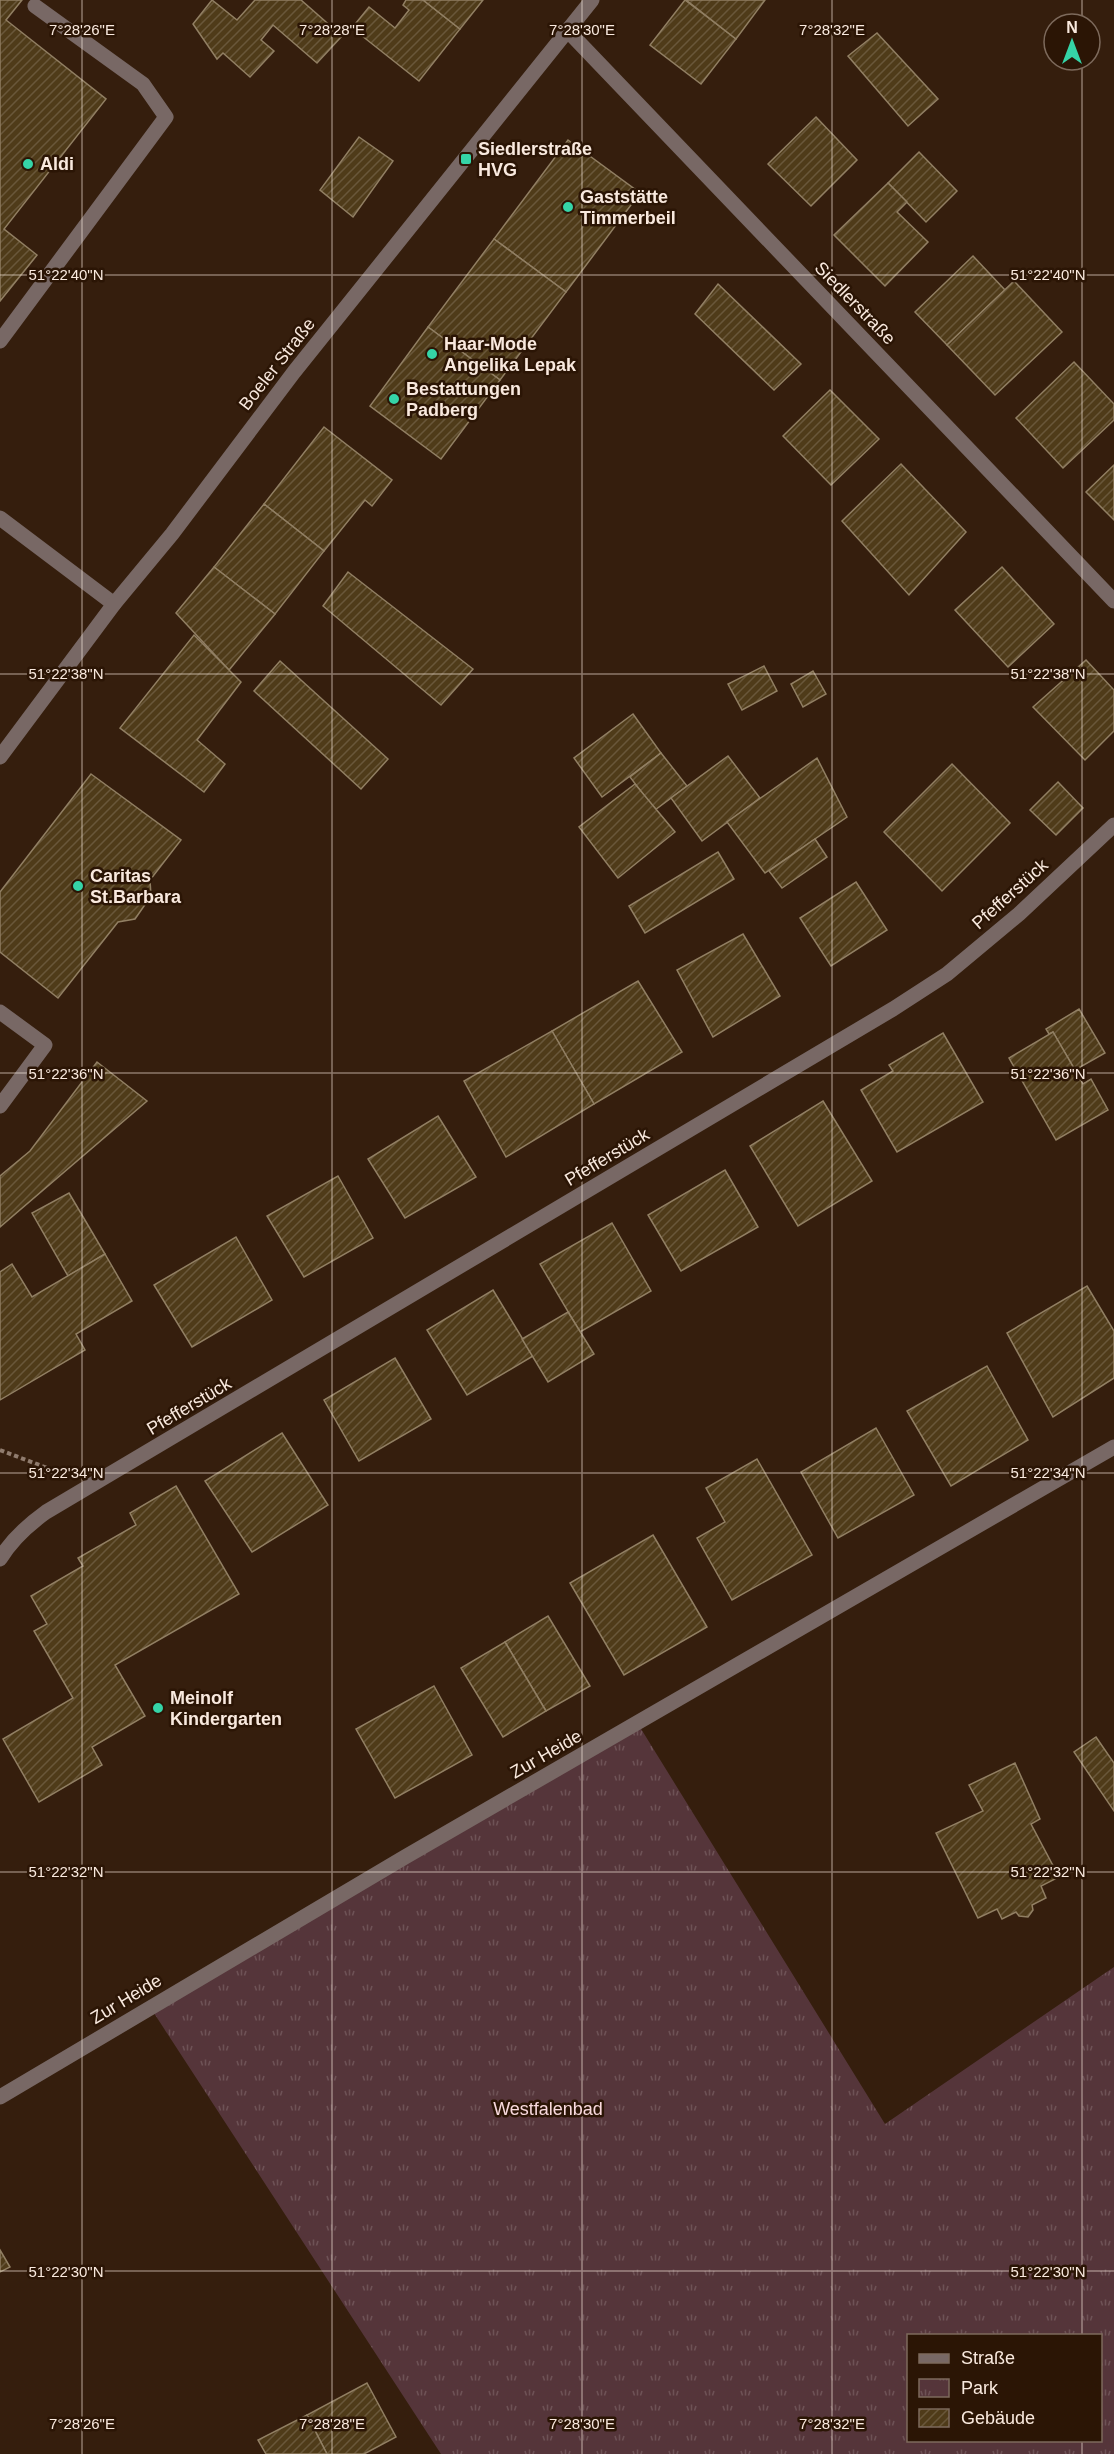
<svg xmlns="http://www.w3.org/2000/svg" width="1114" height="2454" font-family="Helvetica,sans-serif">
	<defs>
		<pattern id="park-tufts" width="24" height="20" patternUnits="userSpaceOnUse" patternTransform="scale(1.5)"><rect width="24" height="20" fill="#55353a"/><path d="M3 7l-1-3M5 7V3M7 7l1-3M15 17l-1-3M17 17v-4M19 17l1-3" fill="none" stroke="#6e5256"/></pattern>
		<pattern id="building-hatch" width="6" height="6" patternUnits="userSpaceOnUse" patternTransform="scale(1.5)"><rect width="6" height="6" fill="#4f3b19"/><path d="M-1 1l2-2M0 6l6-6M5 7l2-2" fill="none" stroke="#69573a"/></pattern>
	</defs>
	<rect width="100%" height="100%" fill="#351e0d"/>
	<path fill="url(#park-tufts)" fill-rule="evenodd" d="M 638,1724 L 885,2124 L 1114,1967 L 1114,2454 L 441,2454 L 150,2007 ZM 908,2336 L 1100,2336 L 1100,2440 L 908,2440 Z"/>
	<g fill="url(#building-hatch)" stroke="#917f63" stroke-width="1.5">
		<polygon points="0,0 22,0 6,20 106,99 4,229 37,255 0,301"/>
		<polygon points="212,0 237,20 255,0 301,0 342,36 317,63 273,25 261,40 274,51 250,77 223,53 217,59 193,24"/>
		<polygon points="406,0 423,0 460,29 419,81 352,28 369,7 395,28 409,10 403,5"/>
		<polygon points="423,0 483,0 460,29"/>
		<polygon points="685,0 736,39 701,84 650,45"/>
		<polygon points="686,0 765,0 736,39"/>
		<polygon points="877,33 938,99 908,126 848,56"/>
		<polygon points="816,117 857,160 811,206 768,164"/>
		<polygon points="359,137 393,161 353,217 320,190"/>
		<polygon points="568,140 640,193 566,292 494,239"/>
		<polygon points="919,152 957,191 926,222 888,183"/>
		<polygon points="888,183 907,202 897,212 928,242 885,286 834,235"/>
		<polygon points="494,239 566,292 500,380 428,327"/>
		<polygon points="973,256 1005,290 947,345 915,312"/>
		<polygon points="1014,281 1062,332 995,395 947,345"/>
		<polygon points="718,284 801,364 774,390 695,314"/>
		<polygon points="428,327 500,380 441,459 370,406"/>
		<polygon points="1074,362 1114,404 1114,420 1063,468 1016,418"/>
		<polygon points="830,390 879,439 831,485 783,436"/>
		<polygon points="324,427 392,480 372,506 365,500 324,551 264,504"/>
		<polygon points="901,464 966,532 909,595 842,521"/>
		<polygon points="1114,465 1114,520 1086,492"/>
		<polygon points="264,504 324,551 275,614 214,567"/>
		<polygon points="214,567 275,614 229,670 176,613"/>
		<polygon points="1002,567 1054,624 1008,667 955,610"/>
		<polygon points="348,572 473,669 441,705 323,606"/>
		<polygon points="194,635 241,682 197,740 225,764 204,792 120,728"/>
		<polygon points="1086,660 1114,690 1114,731 1085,760 1033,707"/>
		<polygon points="280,661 388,759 361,789 254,691"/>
		<polygon points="764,666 777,691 742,710 728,684"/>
		<polygon points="813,671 826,694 803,707 791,684"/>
		<polygon points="633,714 661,753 602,797 574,758"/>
		<polygon points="661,753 687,786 655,810 630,777"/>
		<polygon points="728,756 760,798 702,841 671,798"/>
		<polygon points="817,758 847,817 765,873 727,822"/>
		<polygon points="952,764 1010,823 942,891 884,832"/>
		<polygon points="91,774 181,840 150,880 151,896 135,919 118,922 58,998 0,952 0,892"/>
		<polygon points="1058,782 1083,808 1056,835 1030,810"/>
		<polygon points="635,784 675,832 618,878 579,827"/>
		<polygon points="815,839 827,857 782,888 769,871"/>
		<polygon points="718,852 734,879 645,933 629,906"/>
		<polygon points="856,882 887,930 831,966 800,918"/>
		<polygon points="743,934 780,996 713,1037 677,970"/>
		<polygon points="638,981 682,1052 594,1104 552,1031"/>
		<polygon points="1079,1009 1105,1053 1075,1070 1053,1032 1049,1034 1046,1029"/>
		<polygon points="552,1031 594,1104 506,1157 464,1081"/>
		<polygon points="1053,1032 1083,1084 1091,1079 1108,1110 1056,1140 1009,1058"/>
		<polygon points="943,1033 983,1102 897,1152 861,1090 893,1071 889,1065"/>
		<polygon points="97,1062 147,1101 0,1227 0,1176 30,1151"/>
		<polygon points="823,1101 872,1181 798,1226 750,1146"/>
		<polygon points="438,1116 476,1177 405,1218 368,1159"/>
		<polygon points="725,1170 758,1227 681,1271 648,1215"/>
		<polygon points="338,1176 373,1238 304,1277 267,1216"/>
		<polygon points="69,1193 105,1254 68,1276 32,1213"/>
		<polygon points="612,1223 651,1291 580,1332 540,1264"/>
		<polygon points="236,1237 272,1300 192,1347 154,1285"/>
		<polygon points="105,1254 132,1301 76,1334 85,1350 0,1400 0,1272 12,1264 32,1297"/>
		<polygon points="1087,1286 1114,1331 1114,1378 1053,1417 1007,1333"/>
		<polygon points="493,1290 533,1356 467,1395 427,1330"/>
		<polygon points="568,1312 594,1354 548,1382 522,1339"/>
		<polygon points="395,1358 431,1419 359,1461 324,1400"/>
		<polygon points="987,1366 1028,1440 951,1486 907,1411"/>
		<polygon points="876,1428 914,1495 838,1538 801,1472"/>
		<polygon points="282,1433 328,1505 252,1552 205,1481"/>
		<polygon points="757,1459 812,1555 732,1600 697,1538 725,1522 706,1488"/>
		<polygon points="176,1486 239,1594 115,1665 145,1716 92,1747 102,1765 39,1802 3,1739 73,1698 34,1631 47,1624 31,1596 83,1566 78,1558 136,1525 130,1513"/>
		<polygon points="653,1535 707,1627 624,1675 570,1583"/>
		<polygon points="548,1616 590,1686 546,1711 505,1642"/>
		<polygon points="505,1642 546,1711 503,1737 461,1668"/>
		<polygon points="434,1686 472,1755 395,1798 356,1729"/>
		<polygon points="1096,1737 1114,1763 1114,1811 1074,1752"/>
		<polygon points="1015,1763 1040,1819 1031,1824 1059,1877 1041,1886 1046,1898 1032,1905 1033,1910 1028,1917 1019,1916 1016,1912 1002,1919 997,1909 978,1918 936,1833 983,1811 969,1785"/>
		<polygon points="0,2250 10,2267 0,2272"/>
		<polygon points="367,2383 396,2437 364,2454 327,2454 307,2415"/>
		<polygon points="307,2415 327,2454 266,2454 258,2440"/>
	</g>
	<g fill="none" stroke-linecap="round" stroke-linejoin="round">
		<polyline stroke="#907c6e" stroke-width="4" stroke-dasharray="4.5 3" stroke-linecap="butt" points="0,1450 55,1471"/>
		<g stroke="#786865" stroke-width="15">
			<polyline points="568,31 1114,601"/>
			<polyline points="0,341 166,117 143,84 35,6"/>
			<polyline points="0,518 114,604"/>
			<polyline points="0,757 114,604 172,534 294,372 592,0"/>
			<polyline points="0,1012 45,1045 0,1106"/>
			<path d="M 0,1559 C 12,1539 28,1525 46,1512 L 893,1009 L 947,974 L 1019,914 L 1114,825"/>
			<polyline points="0,2097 405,1857 1114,1447"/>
		</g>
	</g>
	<path fill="none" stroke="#f9e9de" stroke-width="1.5" stroke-opacity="0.45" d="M 82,0 L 82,2454M 332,0 L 332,2454M 582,0 L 582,2454M 832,0 L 832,2454M 1082,0 L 1082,24M 1082,60 L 1082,2336M 0,275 L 1114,275M 0,674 L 1114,674M 0,1073 L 1114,1073M 0,1473 L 1114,1473M 0,1872 L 1114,1872M 0,2271 L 1114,2271M 1082,2440 L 1082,2454"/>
	<g fill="#35d4a7" stroke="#2b1505" stroke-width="2">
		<rect x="460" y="153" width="12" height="12" rx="3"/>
		<circle cx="28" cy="164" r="6"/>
		<circle cx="568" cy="207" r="6"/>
		<circle cx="432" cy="354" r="6"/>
		<circle cx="394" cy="399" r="6"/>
		<circle cx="78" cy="886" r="6"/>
		<circle cx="158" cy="1708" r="6"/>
	</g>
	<g text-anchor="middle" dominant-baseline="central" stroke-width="5" stroke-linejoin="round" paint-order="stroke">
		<g font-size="18" font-weight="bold" fill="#f9e9de" stroke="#2b1505" text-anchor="start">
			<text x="478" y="149">Siedlerstraße<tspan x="478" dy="21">HVG</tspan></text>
			<text x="40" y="164">Aldi</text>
			<text x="580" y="197">Gaststätte<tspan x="580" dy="21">Timmerbeil</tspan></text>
			<text x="444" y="344">Haar-Mode<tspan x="444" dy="21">Angelika Lepak</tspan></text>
			<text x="406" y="389">Bestattungen<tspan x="406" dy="21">Padberg</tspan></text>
			<text x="90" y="876">Caritas<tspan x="90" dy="21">St.Barbara</tspan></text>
			<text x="170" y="1698">Meinolf<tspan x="170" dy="21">Kindergarten</tspan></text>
		</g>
		<g font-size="18" fill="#f9e9de" stroke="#2b1505">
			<text transform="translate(855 303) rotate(46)">Siedlerstraße</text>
			<text transform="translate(277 364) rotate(-52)">Boeler Straße</text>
			<text transform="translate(1010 894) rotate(-42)">Pfefferstück</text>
			<text transform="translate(607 1157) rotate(-31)">Pfefferstück</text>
			<text transform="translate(189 1406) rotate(-31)">Pfefferstück</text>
			<text transform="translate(546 1754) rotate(-30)">Zur Heide</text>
			<text transform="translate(126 1999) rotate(-31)">Zur Heide</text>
		</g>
		<g font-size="18" fill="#f8d9dd" stroke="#2b1505">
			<text x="548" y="2109">Westfalenbad</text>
		</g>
	</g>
	<g font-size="15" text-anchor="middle" fill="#f9e9de" stroke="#2b1505" stroke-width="5" stroke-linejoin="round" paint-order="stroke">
		<text x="82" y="35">7°28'26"E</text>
		<text x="332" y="35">7°28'28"E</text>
		<text x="582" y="35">7°28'30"E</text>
		<text x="832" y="35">7°28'32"E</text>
		<text x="66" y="280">51°22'40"N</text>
		<text x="1048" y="280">51°22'40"N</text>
		<text x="66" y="679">51°22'38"N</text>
		<text x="1048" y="679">51°22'38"N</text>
		<text x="66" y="1079">51°22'36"N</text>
		<text x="1048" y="1079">51°22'36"N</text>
		<text x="66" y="1478">51°22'34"N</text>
		<text x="1048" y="1478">51°22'34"N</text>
		<text x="66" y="1877">51°22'32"N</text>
		<text x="1048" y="1877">51°22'32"N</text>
		<text x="66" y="2277">51°22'30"N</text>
		<text x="1048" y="2277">51°22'30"N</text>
		<text x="82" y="2429">7°28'26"E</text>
		<text x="332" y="2429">7°28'28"E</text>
		<text x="582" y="2429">7°28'30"E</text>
		<text x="832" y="2429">7°28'32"E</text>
	</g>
	<rect x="907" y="2334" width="195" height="108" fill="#2b1505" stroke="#7d6a5c" stroke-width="1.5"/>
	<rect x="919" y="2354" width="30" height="9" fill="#786865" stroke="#7d6a5c" stroke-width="1.5"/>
	<text x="961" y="2364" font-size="18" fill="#f9e9de">Straße</text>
	<rect x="919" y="2379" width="30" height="18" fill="url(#park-tufts)" stroke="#7d6a5c" stroke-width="1.5"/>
	<text x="961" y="2394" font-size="18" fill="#f9e9de">Park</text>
	<rect x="919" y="2409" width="30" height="18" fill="url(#building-hatch)" stroke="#7d6a5c" stroke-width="1.5"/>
	<text x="961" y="2424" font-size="18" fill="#f9e9de">Gebäude</text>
	<g transform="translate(1072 42)"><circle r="28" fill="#2b1505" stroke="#7d6a5c" stroke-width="1.5"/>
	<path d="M0-4.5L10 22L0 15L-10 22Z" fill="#35d4a7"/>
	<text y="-9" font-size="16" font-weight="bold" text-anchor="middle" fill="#f9e9de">N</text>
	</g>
</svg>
